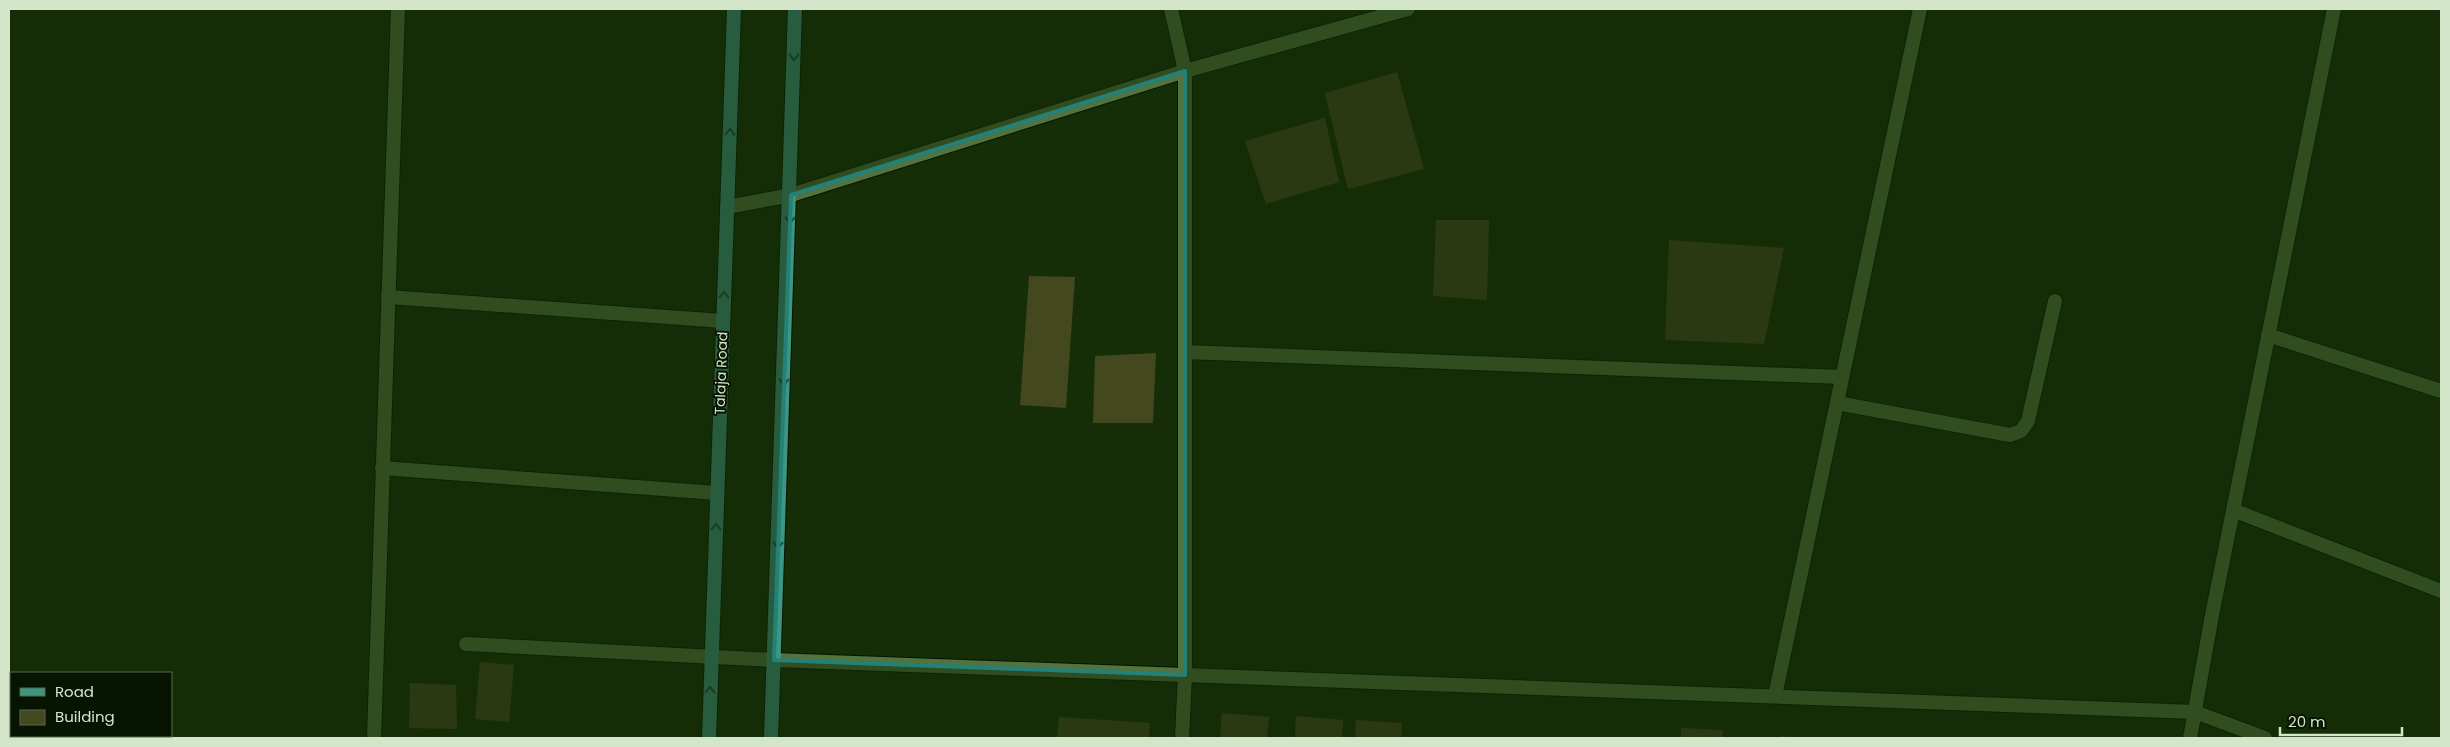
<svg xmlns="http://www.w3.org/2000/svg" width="2450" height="747" font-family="Poppins,sans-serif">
	<rect width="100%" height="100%" fill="#162e07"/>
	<g fill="#43481e">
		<polygon points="1397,72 1424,169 1348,189 1325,93"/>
		<polygon points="1325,118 1339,182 1266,204 1245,141"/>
		<polygon points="1436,220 1489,220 1487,300 1433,296"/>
		<polygon points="1669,240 1784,248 1764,344 1665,340"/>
		<polygon points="1029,276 1075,277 1066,408 1020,405"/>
		<polygon points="1156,353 1153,423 1093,423 1095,356"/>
		<polygon points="480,662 514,665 509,722 475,719"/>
		<polygon points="410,683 456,685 457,729 409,728"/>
		<polygon points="1222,713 1269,717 1267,738 1220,738"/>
		<polygon points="1296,716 1343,720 1342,738 1295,738"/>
		<polygon points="1059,717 1150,723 1149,738 1057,738"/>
		<polygon points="1356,720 1402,723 1401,738 1355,738"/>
		<polygon points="1681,728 1723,730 1722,738 1681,738"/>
		<polygon points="1780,736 1796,737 1796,738 1779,738"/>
	</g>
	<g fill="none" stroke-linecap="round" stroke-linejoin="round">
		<defs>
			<g id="minor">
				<polyline points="1171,9 1185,71 1185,675 1182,738"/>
				<polyline points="727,207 791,195 1185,71 1408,9"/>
				<polyline points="388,297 723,321"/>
				<polyline points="2268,335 2441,391"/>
				<polyline points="1185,352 1842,377"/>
				<polyline points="1837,403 2010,435 2021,431 2028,421 2055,301"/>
				<polyline points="382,468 717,493"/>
				<polyline points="2233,510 2441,591"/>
				<polyline points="466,644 774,660 2195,712 2265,738"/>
				<polyline points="1775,696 1920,9"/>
				<polyline points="374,738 398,9"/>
				<polyline points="2190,738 2212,615 2334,9"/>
			</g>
			<g id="primary">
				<polyline points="709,738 734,9"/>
				<polyline points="771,738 795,9"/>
			</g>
		</defs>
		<use href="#minor" stroke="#051500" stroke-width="16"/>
		<use href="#primary" stroke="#051500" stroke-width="16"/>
		<use href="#minor" stroke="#50733f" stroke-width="14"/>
		<use href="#primary" stroke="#3d9682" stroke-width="14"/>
	</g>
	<defs><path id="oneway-chevron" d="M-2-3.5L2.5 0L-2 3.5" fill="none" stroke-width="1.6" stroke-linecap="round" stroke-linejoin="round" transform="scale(1.25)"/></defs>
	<g stroke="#1f4e3c">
		<use href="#oneway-chevron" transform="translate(794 57) rotate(91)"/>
		<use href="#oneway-chevron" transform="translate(730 132) rotate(-88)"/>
		<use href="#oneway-chevron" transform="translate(790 220) rotate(92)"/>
		<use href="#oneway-chevron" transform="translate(724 295) rotate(-88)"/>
		<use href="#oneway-chevron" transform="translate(784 382) rotate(92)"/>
		<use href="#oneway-chevron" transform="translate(716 527) rotate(-88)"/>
		<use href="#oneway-chevron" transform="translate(778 545) rotate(92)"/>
		<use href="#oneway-chevron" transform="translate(710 690) rotate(-88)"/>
	</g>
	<path d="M0 0H2450V747H0ZM 1185,71 L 1185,675 L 774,660 L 791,195 Z" fill="#162e07" fill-opacity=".55" fill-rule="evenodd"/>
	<path fill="none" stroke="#238177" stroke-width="4" stroke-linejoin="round" d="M 1185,71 L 1185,675 L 774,660 L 791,195 Z"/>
	<g text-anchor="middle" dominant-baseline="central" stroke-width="4" stroke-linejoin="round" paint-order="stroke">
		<g font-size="14" fill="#d3e6ca" stroke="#071402">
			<text transform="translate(721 373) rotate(-88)">Talaja Road</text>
		</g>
	</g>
	<rect width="2450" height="747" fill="none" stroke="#d3e6ca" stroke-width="20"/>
	<rect x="10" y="672" width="162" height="65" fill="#071402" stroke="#596852"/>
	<rect x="20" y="688" width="25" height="8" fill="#3d9682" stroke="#596852"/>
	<text x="55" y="697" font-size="15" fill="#d3e6ca">Road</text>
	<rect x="20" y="710" width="25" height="15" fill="#43481e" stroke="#596852"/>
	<text x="55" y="722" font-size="15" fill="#d3e6ca">Building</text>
	<path d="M2280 727v8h122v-8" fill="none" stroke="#d3e6ca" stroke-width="2.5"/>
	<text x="2288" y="727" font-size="15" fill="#d3e6ca" stroke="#071402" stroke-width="4" paint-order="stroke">20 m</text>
</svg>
